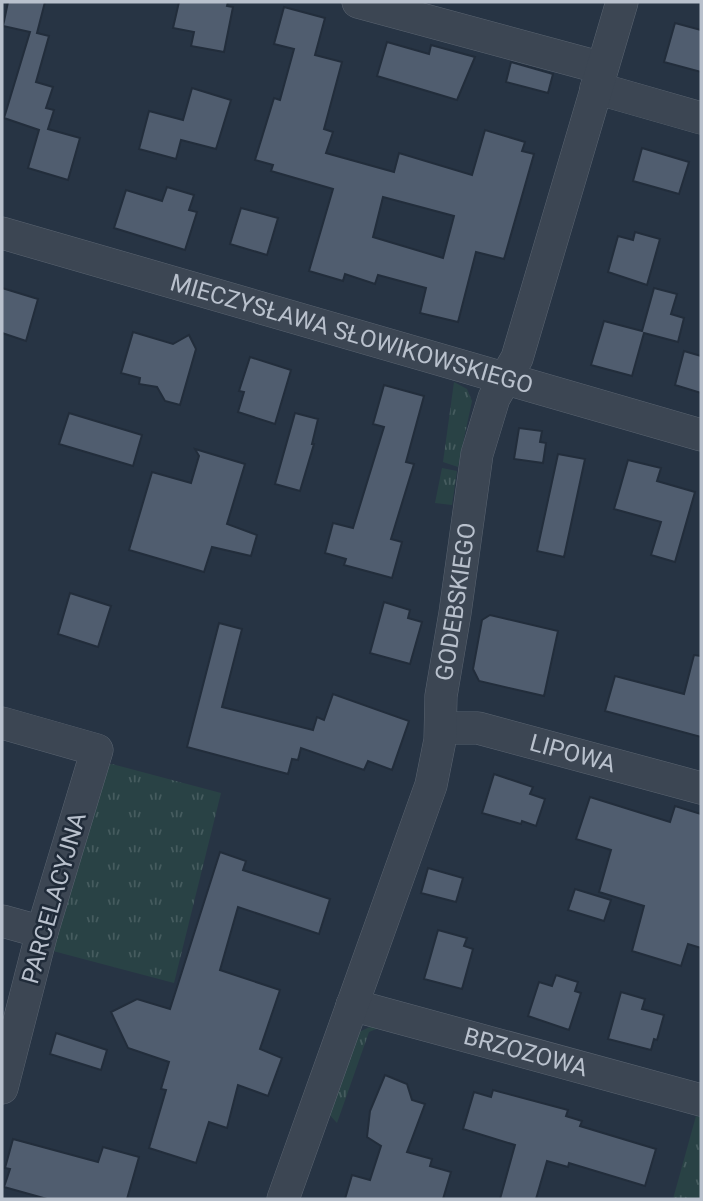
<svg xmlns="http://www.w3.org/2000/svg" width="703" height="1201" font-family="Roboto,sans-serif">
	<defs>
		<pattern id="grass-tufts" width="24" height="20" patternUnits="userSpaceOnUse" patternTransform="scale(1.75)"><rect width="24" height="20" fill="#294245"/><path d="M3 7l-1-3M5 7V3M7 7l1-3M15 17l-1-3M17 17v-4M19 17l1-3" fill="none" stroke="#465c5f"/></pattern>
	</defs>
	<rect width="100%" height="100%" fill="#273444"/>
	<g fill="url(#grass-tufts)">
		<polygon points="454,382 467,389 472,401 458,467 443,462"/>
		<polygon points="442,468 457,471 452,505 435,503"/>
		<polygon points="112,764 221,793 174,983 53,951 104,767"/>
		<polygon points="374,1025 381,1027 369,1032 337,1123 327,1112 359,1032"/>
		<polygon points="696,1116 701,1117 701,1199 673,1199"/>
	</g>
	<g fill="#505d6f" stroke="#222d3b" stroke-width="2" fill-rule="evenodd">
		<polygon points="8,2 45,2 37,33 49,36 36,82 53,87 46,108 54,110 48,129 80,138 68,180 28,168 39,130 4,118 30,32 3,26"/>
		<polygon points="179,2 228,2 227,6 233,7 224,52 191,46 194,32 173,28"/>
		<path d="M 284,7 L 325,18 L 315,55 L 342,62 L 324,129 L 333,132 L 326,153 L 394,172 L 399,153 L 472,175 L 485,130 L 525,142 L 522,151 L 534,154 L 504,259 L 476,252 L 458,322 L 420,313 L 426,288 L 378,275 L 375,284 L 345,274 L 343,281 L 309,271 L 333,189 L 271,171 L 273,165 L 255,160 L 274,98 L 280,100 L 294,49 L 274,44 ZM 383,197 L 454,216 L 443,258 L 373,237 Z"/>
		<polygon points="675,23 701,30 701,72 664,62"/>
		<polygon points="387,42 429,54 431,45 475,57 457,100 377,76"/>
		<polygon points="511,62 553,74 548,93 506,82"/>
		<polygon points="192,88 231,100 216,149 181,140 176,159 139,149 149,111 183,120"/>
		<polygon points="642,148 689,162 679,194 633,181"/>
		<polygon points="167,187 194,195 189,210 197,212 185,250 114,228 126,190 162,201"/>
		<polygon points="241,208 278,218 267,255 230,244"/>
		<polygon points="635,232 660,239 647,285 608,272 618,236 633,240"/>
		<polygon points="2,288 38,299 26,341 2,333"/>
		<polygon points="654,288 677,294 671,314 684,318 678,342 644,333 632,376 591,365 604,321 642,331"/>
		<polygon points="133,332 173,344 189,335 196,349 180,405 165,401 157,387 139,384 140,378 121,373"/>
		<polygon points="684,351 701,356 701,393 675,385"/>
		<polygon points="250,357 291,370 275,424 238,412 244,392 239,391"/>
		<polygon points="384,385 424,396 406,462 414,464 391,539 402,542 392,578 344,565 346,559 325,553 333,523 353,528 384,427 373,424"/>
		<polygon points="69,413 142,435 133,466 59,444"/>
		<polygon points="295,413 318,419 312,444 314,444 300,491 275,484"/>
		<polygon points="519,428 542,431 540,442 546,443 543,463 514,459"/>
		<polygon points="195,449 245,464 227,524 257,535 251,556 212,547 204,572 129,550 152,472 191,483 199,456"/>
		<polygon points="558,454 585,459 564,557 537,551"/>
		<polygon points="628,460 661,468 657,481 695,492 675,562 651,555 661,522 614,509"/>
		<polygon points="70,593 111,606 98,647 58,634"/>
		<polygon points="384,602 410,610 408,618 422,622 410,664 370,653"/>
		<polygon points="490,615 558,631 544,696 479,681 473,669 482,620"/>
		<polygon points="219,623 242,629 222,707 313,730 317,717 324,720 333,694 409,721 392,770 368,761 364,770 301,748 298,760 292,759 288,774 187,747"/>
		<polygon points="694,655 701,656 701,737 605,711 615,676 684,694"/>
		<polygon points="494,774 533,787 530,794 545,799 536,826 522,821 521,824 482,813"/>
		<polygon points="590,797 670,822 675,806 701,814 701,948 688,944 681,966 632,951 644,906 599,892 611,850 576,839"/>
		<polygon points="220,852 246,861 243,870 330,899 319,934 238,907 220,970 280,990 260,1049 282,1058 268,1096 238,1085 227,1128 209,1122 196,1163 149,1148 166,1090 161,1089 169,1062 128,1048 111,1012 137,999 170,1009"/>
		<polygon points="428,868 463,878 456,902 421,893"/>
		<polygon points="575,889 611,900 604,921 568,910"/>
		<polygon points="438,930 467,938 464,946 473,949 462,989 424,979"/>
		<polygon points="556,975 578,982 575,991 581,993 569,1030 528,1016 539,982 552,986"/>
		<polygon points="621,992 645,999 642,1009 664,1015 657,1040 654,1039 651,1050 608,1039"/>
		<polygon points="56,1033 107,1050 101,1070 50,1054"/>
		<polygon points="385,1075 407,1084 412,1100 425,1104 407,1152 432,1159 430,1166 451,1172 443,1199 345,1199 352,1175 370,1180 381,1146 367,1137 370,1111"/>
		<polygon points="493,1090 568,1110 566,1116 582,1121 580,1126 656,1149 645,1186 569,1163 568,1167 547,1161 536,1199 500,1199 515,1145 463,1129 474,1092 491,1097"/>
		<polygon points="13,1139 98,1162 103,1147 139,1157 127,1199 47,1199 4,1187 10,1169 5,1168"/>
	</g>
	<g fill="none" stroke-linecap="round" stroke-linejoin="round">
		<defs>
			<g id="minor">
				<polyline points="358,2 602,68"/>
				<polyline points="596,88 701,118"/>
				<path id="s1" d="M 2,233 L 701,435"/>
				<polyline points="2,723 97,750 42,932 2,1088"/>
				<path id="s2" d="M 441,728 L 478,728 L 701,788"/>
				<polyline points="2,921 42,932"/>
				<path id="s3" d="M 352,1005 L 701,1100"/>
				<path id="s4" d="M 283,1199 L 431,785 L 440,740 L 441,696 L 455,613 L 477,454 L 494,398 L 517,358 L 622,2"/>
			</g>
		</defs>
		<use href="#minor" stroke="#5a6471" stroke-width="33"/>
		<use href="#minor" stroke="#3c4653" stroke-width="32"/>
	</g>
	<g text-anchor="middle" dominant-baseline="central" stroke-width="5" stroke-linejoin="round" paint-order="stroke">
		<g font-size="24" fill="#b9c1cd" stroke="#202b39">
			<text stroke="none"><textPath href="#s1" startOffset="364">MIECZYSŁAWA SŁOWIKOWSKIEGO</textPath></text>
			<text stroke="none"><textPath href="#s4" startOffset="625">GODEBSKIEGO</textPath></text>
			<text stroke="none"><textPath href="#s2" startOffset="135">LIPOWA</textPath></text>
			<text transform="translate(54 898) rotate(-74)">PARCELACYJNA</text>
			<text stroke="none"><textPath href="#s3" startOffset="180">BRZOZOWA</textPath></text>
		</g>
	</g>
	<rect width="703" height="1201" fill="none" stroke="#b9c1cd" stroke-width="7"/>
</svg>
